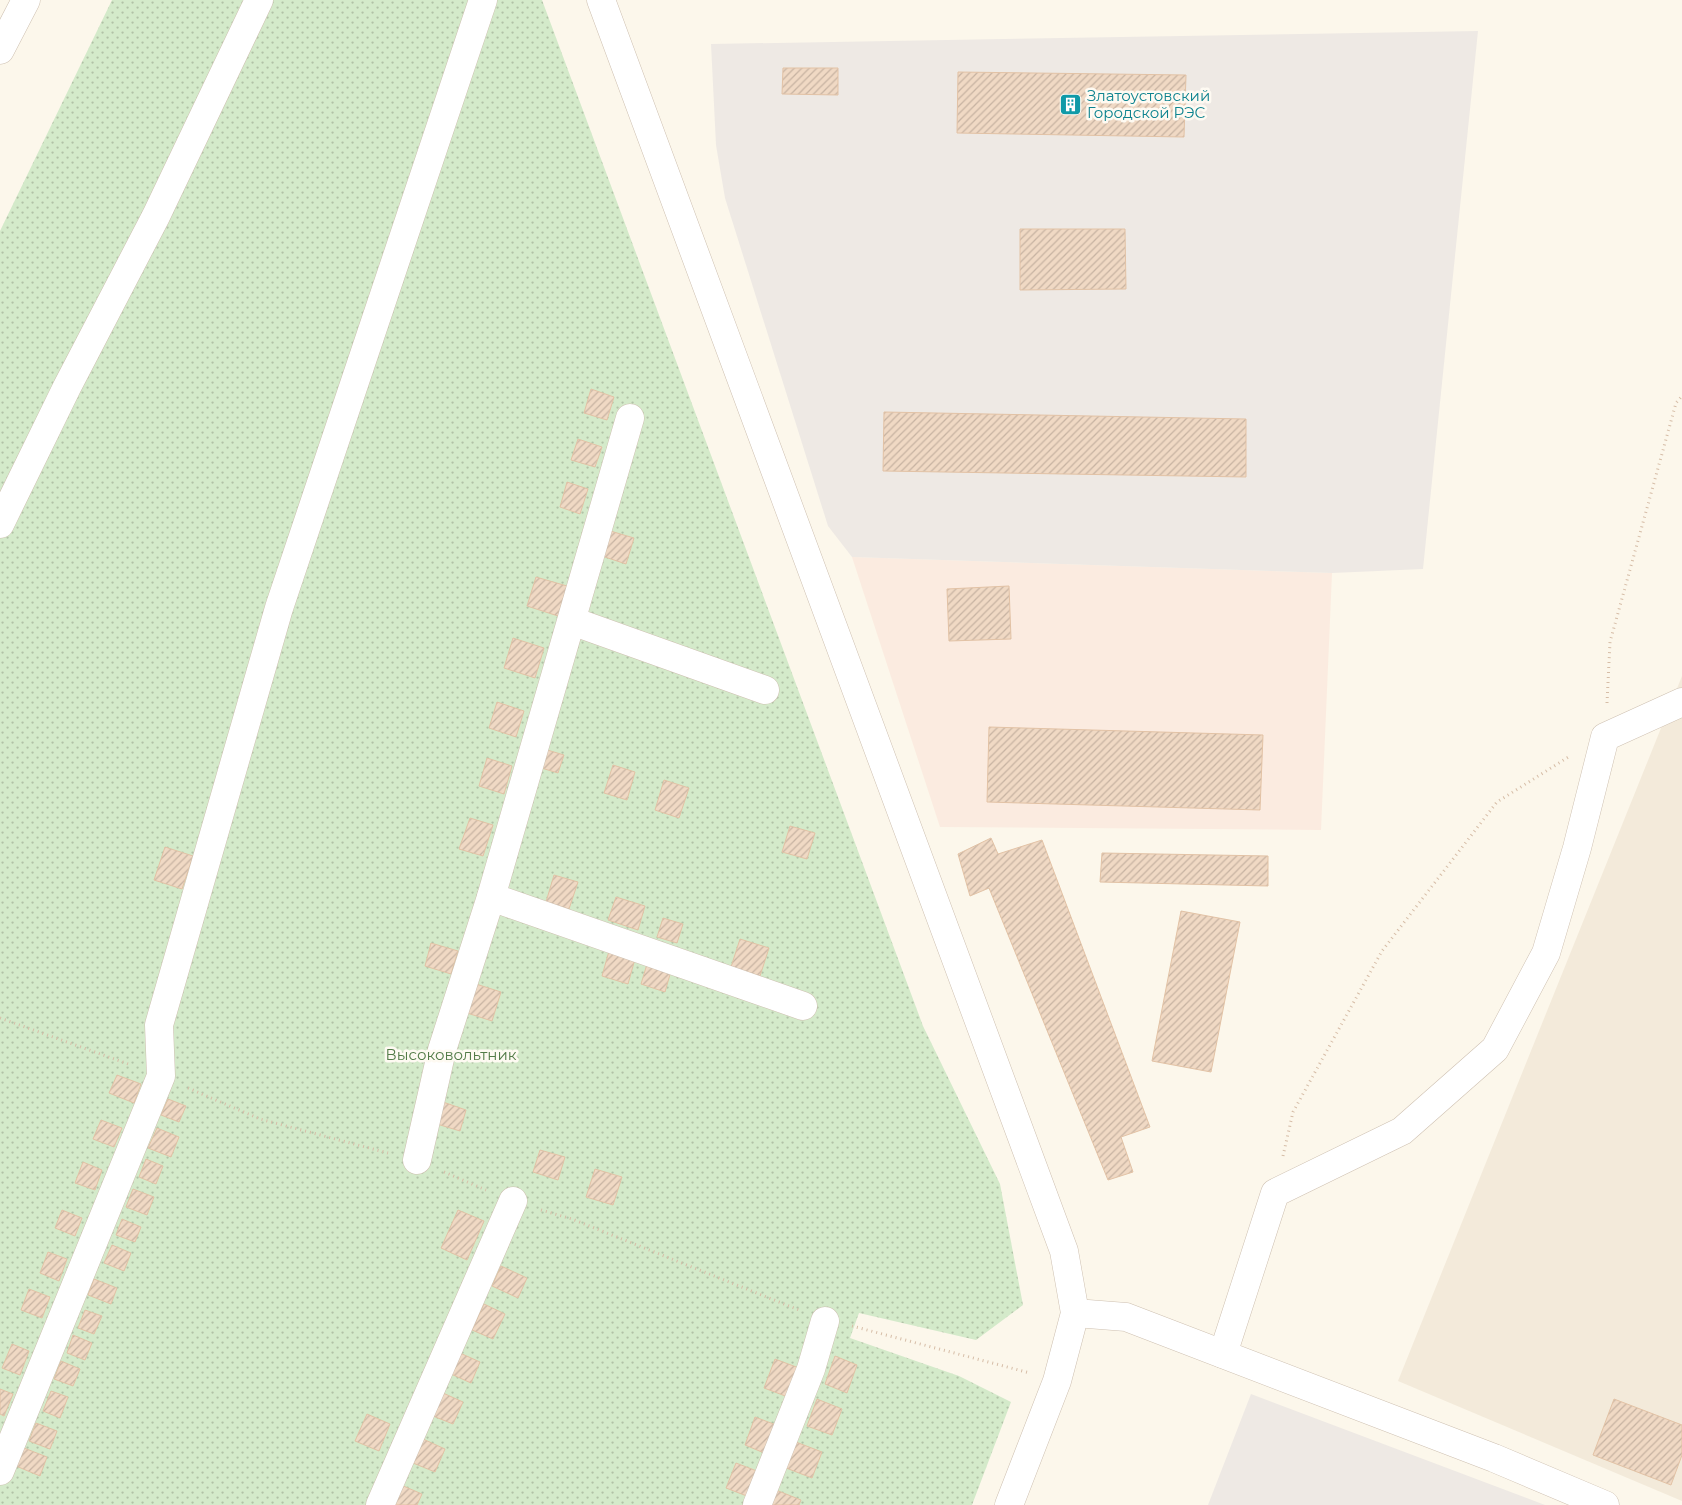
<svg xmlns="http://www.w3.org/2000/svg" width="1682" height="1505" font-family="Montserrat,sans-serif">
	<defs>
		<pattern id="grass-dots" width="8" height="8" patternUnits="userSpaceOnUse" patternTransform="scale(1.25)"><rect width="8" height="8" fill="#d4eaca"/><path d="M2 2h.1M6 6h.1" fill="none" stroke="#b1c1a6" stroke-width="1.8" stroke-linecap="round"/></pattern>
		<pattern id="building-hatch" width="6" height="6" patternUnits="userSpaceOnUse" patternTransform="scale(1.25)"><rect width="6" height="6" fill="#f0d9c4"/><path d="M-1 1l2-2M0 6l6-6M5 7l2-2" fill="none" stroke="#c7b3a2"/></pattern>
	</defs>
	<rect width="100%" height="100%" fill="#fcf7eb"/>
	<polygon fill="#f3eada" points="1682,676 1682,1501 1398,1381"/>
	<polygon fill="#fbebe0" points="852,557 1332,573 1321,830 940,827"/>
	<g fill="#eee9e4">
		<polygon points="1478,31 1423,569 1332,573 852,557 828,526 725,198 716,145 711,44"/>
		<polygon points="1251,1394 1545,1505 1208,1505"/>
	</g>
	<polygon fill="url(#grass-dots)" points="112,0 542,0 923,1026 1000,1184 1023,1305 976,1340 859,1313 850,1338 959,1376 1011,1402 972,1505 0,1505 0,231"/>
	<g fill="url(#building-hatch)" stroke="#e2c2a5">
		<polygon points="783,68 838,68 838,95 782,94"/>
		<polygon points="958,72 1186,75 1184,137 957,133"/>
		<polygon points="1020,229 1125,229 1126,289 1020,290"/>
		<polygon points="591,389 614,397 607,420 584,413"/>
		<polygon points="884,412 1246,419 1246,477 883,471"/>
		<polygon points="578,439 602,447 595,467 571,460"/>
		<polygon points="567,482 588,489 580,514 560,507"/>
		<polygon points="607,530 634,538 626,564 599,555"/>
		<polygon points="536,577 567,586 558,616 527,606"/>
		<polygon points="1009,586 1011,639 949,641 947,589"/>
		<polygon points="513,638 544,648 535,678 504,668"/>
		<polygon points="497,702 524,711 516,737 489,728"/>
		<polygon points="989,727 1263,735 1260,810 987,802"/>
		<polygon points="544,749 564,755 558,773 538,767"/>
		<polygon points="487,758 512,766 504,794 479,786"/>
		<polygon points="613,765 635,772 627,800 604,793"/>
		<polygon points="664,780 689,788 679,818 655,810"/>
		<polygon points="470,818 493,825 483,856 459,849"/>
		<polygon points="790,826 815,833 807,859 782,852"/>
		<polygon points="991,838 998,854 1042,840 1150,1127 1121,1137 1133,1172 1108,1180 989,888 970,896 958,854"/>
		<polygon points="165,847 193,856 182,889 154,880"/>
		<polygon points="1102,853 1268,856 1268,886 1100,882"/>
		<polygon points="554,875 578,882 569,909 546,902"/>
		<polygon points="616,897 645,906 638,930 608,920"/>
		<polygon points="1181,911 1240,922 1211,1072 1152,1061"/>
		<polygon points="663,918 683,924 677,943 657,937"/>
		<polygon points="740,939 769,948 760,976 731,967"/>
		<polygon points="431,943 458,951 451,974 425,966"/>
		<polygon points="609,951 635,959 628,984 602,976"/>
		<polygon points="647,964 671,971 665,992 641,984"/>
		<polygon points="476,984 501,992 492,1021 467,1013"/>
		<polygon points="117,1075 141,1084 134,1103 109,1093"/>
		<polygon points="168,1099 186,1106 179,1122 161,1115"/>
		<polygon points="443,1102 466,1110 460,1131 437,1124"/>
		<polygon points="101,1120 122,1128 114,1147 93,1139"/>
		<polygon points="157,1128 179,1137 171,1157 148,1148"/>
		<polygon points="540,1150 565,1157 558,1180 533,1172"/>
		<polygon points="146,1159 163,1166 156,1184 139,1177"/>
		<polygon points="83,1162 102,1170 95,1190 75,1183"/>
		<polygon points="595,1169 622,1177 613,1205 586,1197"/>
		<polygon points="133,1189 154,1197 147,1215 126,1207"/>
		<polygon points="62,1210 82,1218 75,1236 55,1228"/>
		<polygon points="458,1210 484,1221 467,1260 441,1248"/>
		<polygon points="122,1219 141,1227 135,1242 116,1235"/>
		<polygon points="112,1245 131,1253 124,1271 104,1263"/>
		<polygon points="48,1252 67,1259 59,1281 40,1273"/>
		<polygon points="501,1266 527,1278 518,1298 492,1286"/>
		<polygon points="94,1279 117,1288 111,1304 88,1295"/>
		<polygon points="29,1289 50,1297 42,1318 21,1310"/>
		<polygon points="484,1304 505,1314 493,1339 472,1330"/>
		<polygon points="85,1310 102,1316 94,1334 78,1328"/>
		<polygon points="73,1335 92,1343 85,1360 67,1353"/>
		<polygon points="12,1344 29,1351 20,1375 2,1368"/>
		<polygon points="460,1353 480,1362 471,1383 451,1374"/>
		<polygon points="835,1356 857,1365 847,1393 825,1384"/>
		<polygon points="775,1359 799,1368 788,1397 764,1388"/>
		<polygon points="61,1361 80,1369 73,1386 54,1379"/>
		<polygon points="0,1389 13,1394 4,1416 0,1414"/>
		<polygon points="51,1391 68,1397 60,1418 43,1411"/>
		<polygon points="443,1393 463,1402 453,1424 433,1416"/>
		<polygon points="817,1399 842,1409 832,1435 807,1426"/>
		<polygon points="1614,1399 1682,1425 1682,1455 1671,1485 1593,1455"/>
		<polygon points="367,1414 390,1424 379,1451 355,1441"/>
		<polygon points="755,1417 779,1426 769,1455 745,1445"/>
		<polygon points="36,1423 57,1431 50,1449 29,1441"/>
		<polygon points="423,1439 445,1449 435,1472 413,1463"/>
		<polygon points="796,1442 822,1452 812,1478 786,1468"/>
		<polygon points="24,1448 47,1457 40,1476 16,1466"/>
		<polygon points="736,1463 762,1473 752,1498 726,1488"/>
		<polygon points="401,1485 422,1494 417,1505 393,1505"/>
		<polygon points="776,1490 801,1500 799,1505 770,1505"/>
	</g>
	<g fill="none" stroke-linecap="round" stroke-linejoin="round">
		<defs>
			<g id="minor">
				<polyline points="601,0 1064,1251 1075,1313 1057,1381 1009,1505"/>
				<polyline points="0,50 26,0"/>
				<polyline points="0,524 67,387 156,216 259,0"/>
				<polyline points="572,621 765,690"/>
				<polyline points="491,897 803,1006"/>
				<polyline points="417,1160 442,1050 491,897 630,418"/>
				<polyline points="1075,1313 1126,1317 1494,1458 1605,1505"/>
				<polyline points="1223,1354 1275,1193 1402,1131 1495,1049 1546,953 1577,848 1605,737 1682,702"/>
				<polyline points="0,1471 161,1076 159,1025 279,608 483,0"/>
				<polyline points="380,1505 513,1201"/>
				<polyline points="757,1505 811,1369 825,1321"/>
			</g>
		</defs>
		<use href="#minor" stroke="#cec0b1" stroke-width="29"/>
		<g stroke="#d6bda7" stroke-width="3" stroke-dasharray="1 4" stroke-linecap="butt">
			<polyline points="1607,703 1610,642 1676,403 1682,396"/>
			<polyline points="0,1018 131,1065"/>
			<polyline points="188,1088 260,1119 388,1153"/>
			<polyline points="1283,1156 1293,1112 1382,951 1497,802 1570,756"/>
			<polyline points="444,1172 486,1190"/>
			<polyline points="541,1210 572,1219 799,1310"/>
			<polyline points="852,1326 1030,1373"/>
		</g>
		<use href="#minor" stroke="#fff" stroke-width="28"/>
	</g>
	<defs>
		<symbol id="building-square" viewBox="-11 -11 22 22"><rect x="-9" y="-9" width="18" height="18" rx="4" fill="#0f9aa8" stroke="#fefaf2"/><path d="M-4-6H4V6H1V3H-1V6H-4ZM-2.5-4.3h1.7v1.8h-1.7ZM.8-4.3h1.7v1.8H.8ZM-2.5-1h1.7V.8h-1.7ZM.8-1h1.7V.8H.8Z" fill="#fff"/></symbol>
	</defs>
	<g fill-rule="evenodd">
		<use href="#building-square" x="1058" y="92" width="25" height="25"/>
	</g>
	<g text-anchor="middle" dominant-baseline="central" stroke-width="5" stroke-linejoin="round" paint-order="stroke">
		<g font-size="15" fill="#0d838f" stroke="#fefaf2" text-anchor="start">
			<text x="1087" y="95">Златоустовский<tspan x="1087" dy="17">Городской РЭС</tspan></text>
		</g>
		<g font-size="15" fill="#527b47" stroke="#fefaf2">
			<text x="451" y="1054">Высоковольтник</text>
		</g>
	</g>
</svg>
